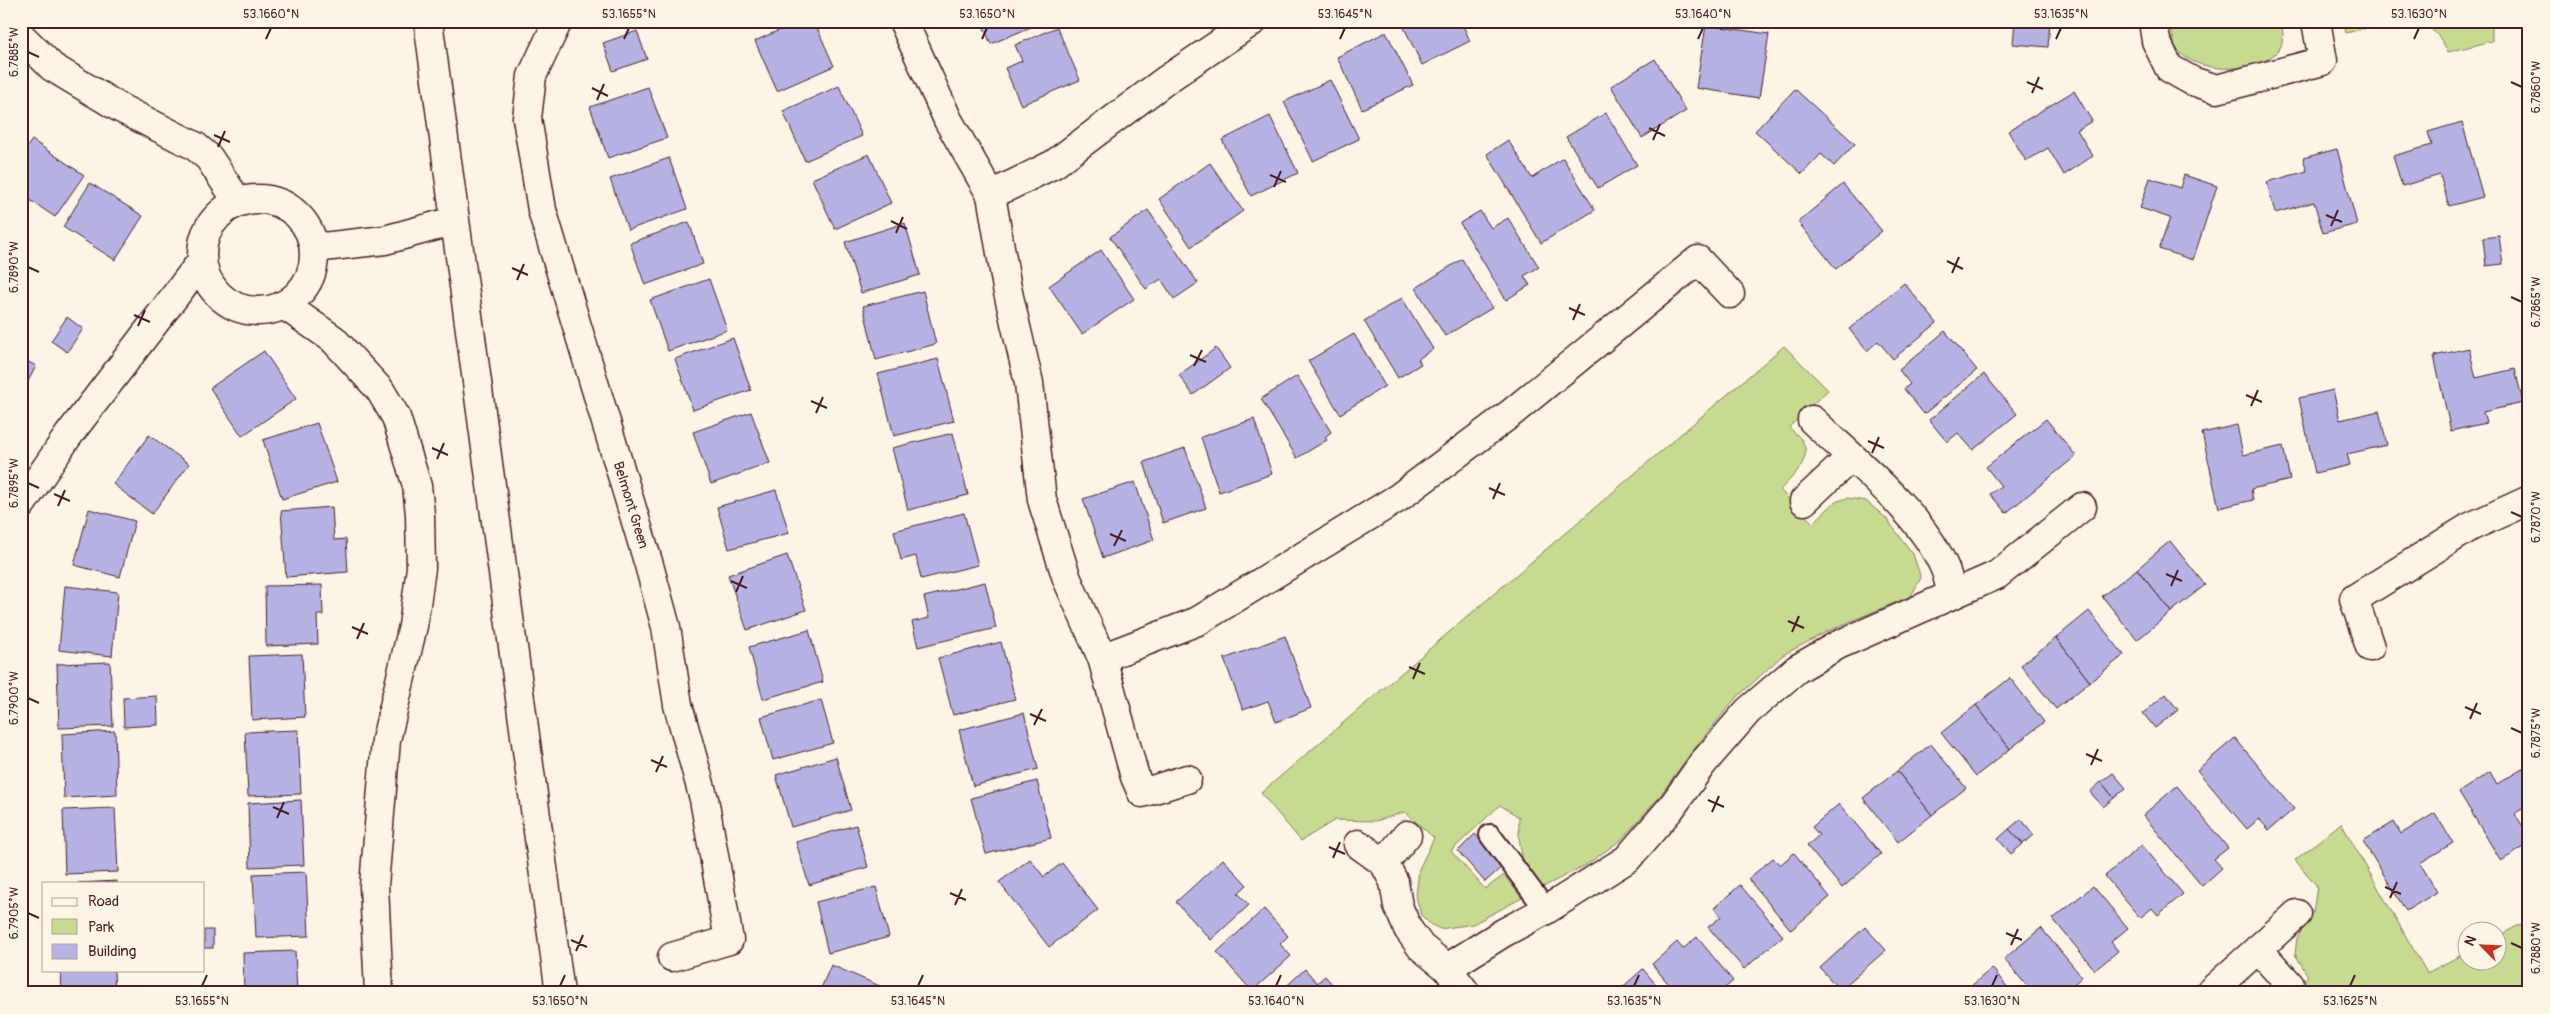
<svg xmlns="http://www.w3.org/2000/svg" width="2550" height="1014" font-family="Pangolin,sans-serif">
	<rect width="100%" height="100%" fill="#fcf5e5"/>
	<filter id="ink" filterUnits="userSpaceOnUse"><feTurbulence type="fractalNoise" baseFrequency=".02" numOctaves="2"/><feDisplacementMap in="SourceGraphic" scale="10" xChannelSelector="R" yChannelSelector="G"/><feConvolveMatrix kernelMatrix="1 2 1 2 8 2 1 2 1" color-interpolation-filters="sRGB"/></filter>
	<g filter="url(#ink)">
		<g fill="#c6da90" stroke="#887c5e">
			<path d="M 2171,21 L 2282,21 C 2283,33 2285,46 2275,54 C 2253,74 2194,74 2176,48 C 2172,42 2172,29 2171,21 Z"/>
			<polygon points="2343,21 2396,21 2346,33"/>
			<path d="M 2401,21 L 2492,21 L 2492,41 L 2448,52 C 2436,28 2428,24 2401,21 Z"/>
			<path d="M 1784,346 L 1828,390 L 1789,427 C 1792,431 1797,434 1801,439 C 1815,458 1792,477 1780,490 L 1813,523 L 1835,502 L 1847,498 L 1866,501 L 1886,518 L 1913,554 L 1921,578 L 1911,596 L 1830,630 L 1783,655 L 1734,700 L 1691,753 L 1657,800 L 1621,840 L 1586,865 L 1541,888 C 1521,870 1518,843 1519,817 L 1500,805 L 1451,851 L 1485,889 L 1504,875 L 1522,898 L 1473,924 L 1440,929 L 1430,924 L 1421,915 L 1416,896 L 1419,869 L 1434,838 L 1405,812 L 1376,821 L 1335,820 L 1301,841 L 1261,793 Z"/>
			<polygon points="2341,823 2427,973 2467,952 2468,962 2498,962 2498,936 2529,920 2529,993 2289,993 2308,976 2295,954 2297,938 2313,913 2317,886 2295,860"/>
			<polygon points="2232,988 2261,988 2267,993 2227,993"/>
		</g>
		<g fill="#b6b3e4" stroke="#4a1f2b">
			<polygon points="740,21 752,21 742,26"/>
			<polygon points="800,21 814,21 834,66 777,91 755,41"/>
			<polygon points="981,21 1045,21 991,44"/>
			<polygon points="1401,21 1461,21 1470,41 1422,65"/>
			<polygon points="2015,21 2050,21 2048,47 2013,44"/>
			<polygon points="1706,25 1769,34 1759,98 1696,88"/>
			<polygon points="1057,27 1080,80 1021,105 1005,68 1022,61 1015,45"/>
			<polygon points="637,31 647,59 613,71 603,43"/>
			<polygon points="1386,32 1413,85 1362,109 1337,57"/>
			<polygon points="1655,59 1686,111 1642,138 1611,86"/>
			<polygon points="1330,80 1359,139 1313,161 1284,102"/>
			<polygon points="839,86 862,136 805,161 783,111"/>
			<polygon points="648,87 667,138 608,158 590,107"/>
			<polygon points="1795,89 1855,144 1834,166 1821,154 1802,174 1755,131"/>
			<polygon points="2074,91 2092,121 2077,130 2093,156 2064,175 2048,148 2026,161 2008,131"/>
			<polygon points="1606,113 1637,165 1598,188 1566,137"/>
			<polygon points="1270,116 1298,173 1251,196 1222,140"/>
			<polygon points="2462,122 2483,197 2449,206 2440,175 2402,186 2393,156 2432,145 2428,132"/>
			<polygon points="32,140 84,175 55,217 21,194 21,155"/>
			<polygon points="1508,140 1532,178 1563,158 1595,210 1541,243 1487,154"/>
			<polygon points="2337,149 2357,224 2323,233 2314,202 2275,213 2267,182 2307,171 2303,158"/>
			<polygon points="869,154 891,203 835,229 812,179"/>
			<polygon points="669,158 687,209 628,230 610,179"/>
			<polygon points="1210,163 1243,211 1191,247 1159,199"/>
			<polygon points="2184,175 2217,186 2193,260 2159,249 2170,218 2140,208 2150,178 2180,188"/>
			<polygon points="90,183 143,216 115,260 63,227"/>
			<polygon points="1843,184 1882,231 1836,269 1798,222"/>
			<polygon points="1148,210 1198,283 1174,299 1161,279 1146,289 1110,237"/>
			<polygon points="1480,211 1491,228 1508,218 1539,267 1524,276 1530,285 1506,300 1460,223"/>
			<polygon points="689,222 703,264 645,285 630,243"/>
			<polygon points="905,223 920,275 861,293 845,242"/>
			<polygon points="2499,236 2503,264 2486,266 2483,238"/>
			<polygon points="1101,250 1134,299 1082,334 1049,286"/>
			<polygon points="1462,259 1492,308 1445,336 1416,288"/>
			<polygon points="709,279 727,330 668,351 650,300"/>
			<polygon points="1904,283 1937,323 1893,359 1878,341 1867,351 1849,329"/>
			<polygon points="923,291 936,344 876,360 863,306"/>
			<polygon points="1402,298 1433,349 1418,359 1421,364 1398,378 1364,321"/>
			<polygon points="67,317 83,329 67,352 51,341"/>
			<polygon points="1945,331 1977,370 1924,414 1904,389 1910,384 1899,370"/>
			<polygon points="1354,334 1385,386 1340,414 1308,361"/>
			<polygon points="733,338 751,390 693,410 675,359"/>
			<polygon points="1216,348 1230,368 1193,395 1179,375"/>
			<polygon points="2469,348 2476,378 2515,369 2523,403 2483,412 2486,423 2451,431 2434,356"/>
			<polygon points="264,351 296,399 242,436 210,388"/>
			<polygon points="21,358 36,366 22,393 21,392"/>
			<polygon points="938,359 954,421 894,436 878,374"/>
			<polygon points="1984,374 2017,414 1973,450 1958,433 1947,442 1929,420"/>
			<polygon points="1297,376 1331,432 1325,437 1327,440 1297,458 1261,399"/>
			<polygon points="2333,390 2340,420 2379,411 2387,445 2347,454 2350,465 2315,473 2299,398"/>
			<polygon points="751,412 770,463 711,484 693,432"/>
			<polygon points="1254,419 1272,474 1219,492 1201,437"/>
			<polygon points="2046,419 2076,456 2006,513 1990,494 2001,486 1986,467"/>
			<polygon points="317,423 337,482 282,499 263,440"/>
			<polygon points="2237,425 2243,455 2283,446 2290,480 2251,489 2253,500 2219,508 2202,433"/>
			<polygon points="953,433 968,495 908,510 892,448"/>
			<polygon points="149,435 189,464 152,514 113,484"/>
			<polygon points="1185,448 1206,508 1163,523 1144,462"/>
			<polygon points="1135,482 1154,540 1103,558 1083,499"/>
			<polygon points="776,490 789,533 729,549 717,507"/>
			<polygon points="332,507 334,540 346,539 348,572 286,577 281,511"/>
			<polygon points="89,509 135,521 120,577 74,565"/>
			<polygon points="964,513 978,565 921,579 916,556 901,560 894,531"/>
			<polygon points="2170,541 2205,585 2171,612 2137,569"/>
			<polygon points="787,555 806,610 747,630 728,575"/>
			<polygon points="2137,569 2171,612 2137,640 2102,596"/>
			<polygon points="985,582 996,628 918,647 912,622 929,618 924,597"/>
			<polygon points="322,585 323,615 317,615 318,644 266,646 265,586"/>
			<polygon points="65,586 118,592 112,656 59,650"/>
			<polygon points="2089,611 2124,655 2090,682 2056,638"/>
			<polygon points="809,630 823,682 763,699 749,647"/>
			<polygon points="1285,636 1311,708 1276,722 1268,701 1243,710 1224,659"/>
			<polygon points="2056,638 2090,682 2056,709 2021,665"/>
			<polygon points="1001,642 1015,699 953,715 938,658"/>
			<polygon points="302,654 305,717 252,720 249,656"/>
			<polygon points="110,662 113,726 59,728 57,664"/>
			<polygon points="2010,678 2044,722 2010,749 1976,705"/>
			<polygon points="2166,694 2178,710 2155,728 2143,713"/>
			<polygon points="157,696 158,725 124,727 123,698"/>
			<polygon points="821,700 833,743 773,760 761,717"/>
			<polygon points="1976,705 2010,749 1976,776 1941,733"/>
			<polygon points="1024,713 1038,769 973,786 959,730"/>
			<polygon points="298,730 301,794 248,796 245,732"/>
			<polygon points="115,731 117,795 64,798 62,734"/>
			<polygon points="2235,738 2294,809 2269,830 2259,819 2247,829 2197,770"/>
			<polygon points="1931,744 1966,788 1932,815 1897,771"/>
			<polygon points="836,757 851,810 791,827 776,775"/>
			<polygon points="2529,765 2529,805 2515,814 2529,836 2529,844 2501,861 2459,792 2490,772 2497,784"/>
			<polygon points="1897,771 1932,815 1898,842 1863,798"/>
			<polygon points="2113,773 2126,788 2114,798 2101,782"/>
			<polygon points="1037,781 1051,838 986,854 971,798"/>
			<polygon points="2101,782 2114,798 2103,807 2090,792"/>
			<polygon points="2177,786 2228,848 2214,859 2222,868 2202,886 2143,815"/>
			<polygon points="301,800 304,865 250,867 248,803"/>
			<polygon points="1839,804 1881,854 1842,888 1807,846 1819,835 1812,827"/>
			<polygon points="115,808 118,872 65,874 63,810"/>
			<polygon points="2435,813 2453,843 2420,863 2437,892 2406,911 2363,841 2394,822 2401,834"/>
			<polygon points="2021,819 2034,835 2023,844 2009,829"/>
			<polygon points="856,825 868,867 809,885 796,842"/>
			<polygon points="2009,829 2023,844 2011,854 1998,839"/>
			<polygon points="1475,834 1504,865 1485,882 1458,851"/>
			<polygon points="2142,845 2183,894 2158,915 2152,908 2140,918 2105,876"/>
			<polygon points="1794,853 1830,897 1791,930 1748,879 1773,858 1780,865"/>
			<polygon points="1030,859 1044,877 1062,863 1098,910 1049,947 999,882"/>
			<polygon points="1223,859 1247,885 1238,893 1249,905 1211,940 1176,902"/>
			<polygon points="306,872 309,936 256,938 253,874"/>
			<polygon points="117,881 117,883 78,883"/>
			<polygon points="1740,885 1783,936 1744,969 1708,927 1721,917 1714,908"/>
			<polygon points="2093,886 2128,928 2111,942 2118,951 2095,970 2053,919"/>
			<polygon points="876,887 889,937 828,953 816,902"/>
			<polygon points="1264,909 1288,936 1280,944 1291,956 1252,991 1217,952"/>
			<polygon points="1865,927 1886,950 1840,990 1820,968"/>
			<polygon points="2041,928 2082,977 2063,993 2033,993 2004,959"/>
			<rect x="204" y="930" width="9" height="18"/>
			<polygon points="1697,937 1733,981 1719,993 1676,993 1652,964 1677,942 1683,949"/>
			<polygon points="295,951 297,993 244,993 243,953"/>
			<polygon points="831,965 896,993 819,993"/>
			<polygon points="1992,968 2012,993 1963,993"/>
			<polygon points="1305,969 1317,983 1325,976 1340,993 1279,993"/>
			<polygon points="1643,969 1663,993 1617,993 1617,992"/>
			<polygon points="61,970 114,970 115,993 62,993"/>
		</g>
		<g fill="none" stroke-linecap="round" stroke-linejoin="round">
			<defs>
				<polyline id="service" points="1490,835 1546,910"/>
				<g id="minor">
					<polyline points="558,21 532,76 527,118 542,210 649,565 666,627 678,705 704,799 729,940 672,957"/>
					<polyline points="903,21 948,120 991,195 1007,288 1029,383 1042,500 1067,579 1102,658 1135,777 1142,793 1187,779"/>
					<polyline points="2153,21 2156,41 2169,68 2192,81 2217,89 2323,61 2316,21"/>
					<polyline points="21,36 52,67 120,108 195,146 209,158 238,202"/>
					<polyline points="991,195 1054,164 1166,80 1253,21"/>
					<circle cx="258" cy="255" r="56"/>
					<polyline points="314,248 385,240 454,221"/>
					<polyline points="284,305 333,339 380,390 396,417 417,486 420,514 421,568 413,626 386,740 374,886 379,993"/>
					<path d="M 1812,420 C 1854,460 1922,514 1945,569 C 1948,577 1950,587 1952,595"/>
					<polyline points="1804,501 1851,457"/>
					<polyline points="21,505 68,436 201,262"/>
					<polyline points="2370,647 2354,599 2470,527 2529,500"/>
					<polyline points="1102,658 1198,621 1398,498 1510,414 1698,260 1730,294"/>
					<polyline points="1358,844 1384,863 1394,882 1398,906 1408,929 1421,947 1447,968 1466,993"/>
					<polyline points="1384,863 1407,835"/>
					<polyline points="2258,949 2290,985"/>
					<polyline points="1447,968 1503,933 1546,910 1627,859 1671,808 1703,763 1748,711 1797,669 1838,645 1997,575 2082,507"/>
					<polyline points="2209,993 2297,914"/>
				</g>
				<polyline id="tertiary" points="428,21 560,993"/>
			</defs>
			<use href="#service" stroke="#4a1f2b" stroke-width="24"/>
			<use href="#minor" stroke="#4a1f2b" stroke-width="31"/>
			<use href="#tertiary" stroke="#4a1f2b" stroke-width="31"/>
			<use href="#service" stroke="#fcf5e5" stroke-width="20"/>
			<use href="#minor" stroke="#fcf5e5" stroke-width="28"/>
			<use href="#tertiary" stroke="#fcf5e5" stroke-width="28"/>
		</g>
	</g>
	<path fill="none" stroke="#4a1f2b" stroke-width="2" d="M 266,39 L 271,28M 624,39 L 629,28M 982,39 L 987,28M 1340,39 L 1345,28M 1698,39 L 1703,28M 2056,39 L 2061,28M 2414,39 L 2419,28M 28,52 L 39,57M 2027,82 L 2043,89M 2511,82 L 2522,87M 592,88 L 608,96M 2032,93 L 2039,77M 597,100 L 604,84M 1649,128 L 1665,136M 214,135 L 230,142M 1653,140 L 1660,124M 218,147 L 225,131M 1270,175 L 1286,182M 1274,187 L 1281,171M 2326,215 L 2342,222M 891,221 L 907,229M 2331,226 L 2338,210M 896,233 L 903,217M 1947,261 L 1963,269M 28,267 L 39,272M 512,268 L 528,275M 1952,273 L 1959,257M 517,280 L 524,264M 2511,297 L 2522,302M 1569,308 L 1585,315M 134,315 L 150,322M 1573,320 L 1580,304M 138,326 L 145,310M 1190,355 L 1206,362M 1194,366 L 1202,350M 2246,395 L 2262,402M 811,401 L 827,408M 2251,406 L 2258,390M 816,413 L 823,397M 1868,441 L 1884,448M 432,448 L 448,455M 1872,453 L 1879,437M 437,459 L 444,443M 28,483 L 39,488M 1489,488 L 1505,495M 54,494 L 70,501M 1493,499 L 1500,483M 58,506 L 65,490M 2511,512 L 2522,517M 1110,534 L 1126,541M 1114,546 L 1122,530M 2166,574 L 2182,581M 731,581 L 747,588M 2171,586 L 2178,570M 736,592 L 743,576M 1788,621 L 1804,628M 352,627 L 368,634M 1792,632 L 1799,616M 357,639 L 364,623M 1409,667 L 1425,674M 1413,679 L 1420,663M 28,698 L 39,703M 2465,707 L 2481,714M 1030,714 L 1046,721M 2470,719 L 2477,703M 1034,725 L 1042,709M 2511,728 L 2522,733M 2086,754 L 2102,761M 651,760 L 667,767M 2091,765 L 2098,749M 656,772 L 663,756M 1708,800 L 1724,807M 273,807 L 289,814M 1712,812 L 1719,796M 277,818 L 284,802M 1329,847 L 1345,854M 1333,858 L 1340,842M 2385,887 L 2401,894M 950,893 L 966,900M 2390,898 L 2397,882M 955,905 L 962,889M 28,913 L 39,918M 2006,933 L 2022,940M 571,940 L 587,947M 2511,943 L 2522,948M 2011,945 L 2018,929M 576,951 L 583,935M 202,986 L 207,975M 560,986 L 565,975M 918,986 L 923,975M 1276,986 L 1281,975M 1634,986 L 1639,975M 1992,986 L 1997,975M 2350,986 L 2355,975"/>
	<g text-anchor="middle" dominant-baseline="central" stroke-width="4" stroke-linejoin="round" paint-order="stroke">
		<g font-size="14" fill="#4a1f2b" stroke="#fcf5e5">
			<text transform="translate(631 505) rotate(73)">Belmont Green</text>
		</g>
	</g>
	<rect width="2550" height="1014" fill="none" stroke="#fcf5e5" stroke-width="55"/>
	<rect x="42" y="882" width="162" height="90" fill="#fcf5e5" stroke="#b59f9b"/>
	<rect x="52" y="898" width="25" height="8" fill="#fcf5e5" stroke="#b59f9b"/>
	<text x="88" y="906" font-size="15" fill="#4a1f2b">Road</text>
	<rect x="52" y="919" width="25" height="15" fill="#c6da90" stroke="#b59f9b"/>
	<text x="88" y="932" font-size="15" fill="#4a1f2b">Park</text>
	<rect x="52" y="944" width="25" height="15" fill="#b6b3e4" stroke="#b59f9b"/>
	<text x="88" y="956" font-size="15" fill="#4a1f2b">Building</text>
	<g transform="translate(2482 946) rotate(294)"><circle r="24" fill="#fcf5e5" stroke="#b59f9b"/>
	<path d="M0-4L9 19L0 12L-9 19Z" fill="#c8321e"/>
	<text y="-8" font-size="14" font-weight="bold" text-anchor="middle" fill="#4a1f2b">N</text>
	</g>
	<rect x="28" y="28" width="2494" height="958" fill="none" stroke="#4a1f2b" stroke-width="2"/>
	<g font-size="12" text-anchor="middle" fill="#4a1f2b">
		<text x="271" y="18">53.1660°N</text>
		<text x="629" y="18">53.1655°N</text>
		<text x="987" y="18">53.1650°N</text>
		<text x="1345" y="18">53.1645°N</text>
		<text x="1703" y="18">53.1640°N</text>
		<text x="2061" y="18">53.1635°N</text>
		<text x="2419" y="18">53.1630°N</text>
		<text transform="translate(14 52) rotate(-90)" y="4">6.7885°W</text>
		<text transform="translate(2536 87) rotate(-90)" y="4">6.7860°W</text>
		<text transform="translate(14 267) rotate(-90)" y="4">6.7890°W</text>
		<text transform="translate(2536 302) rotate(-90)" y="4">6.7865°W</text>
		<text transform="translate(14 483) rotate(-90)" y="4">6.7895°W</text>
		<text transform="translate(2536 517) rotate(-90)" y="4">6.7870°W</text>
		<text transform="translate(14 698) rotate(-90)" y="4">6.7900°W</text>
		<text transform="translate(2536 733) rotate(-90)" y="4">6.7875°W</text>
		<text transform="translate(14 913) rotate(-90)" y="4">6.7905°W</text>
		<text transform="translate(2536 948) rotate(-90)" y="4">6.7880°W</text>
		<text x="202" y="1005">53.1655°N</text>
		<text x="560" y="1005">53.1650°N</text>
		<text x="918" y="1005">53.1645°N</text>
		<text x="1276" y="1005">53.1640°N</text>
		<text x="1634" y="1005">53.1635°N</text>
		<text x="1992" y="1005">53.1630°N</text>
		<text x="2350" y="1005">53.1625°N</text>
	</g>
</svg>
